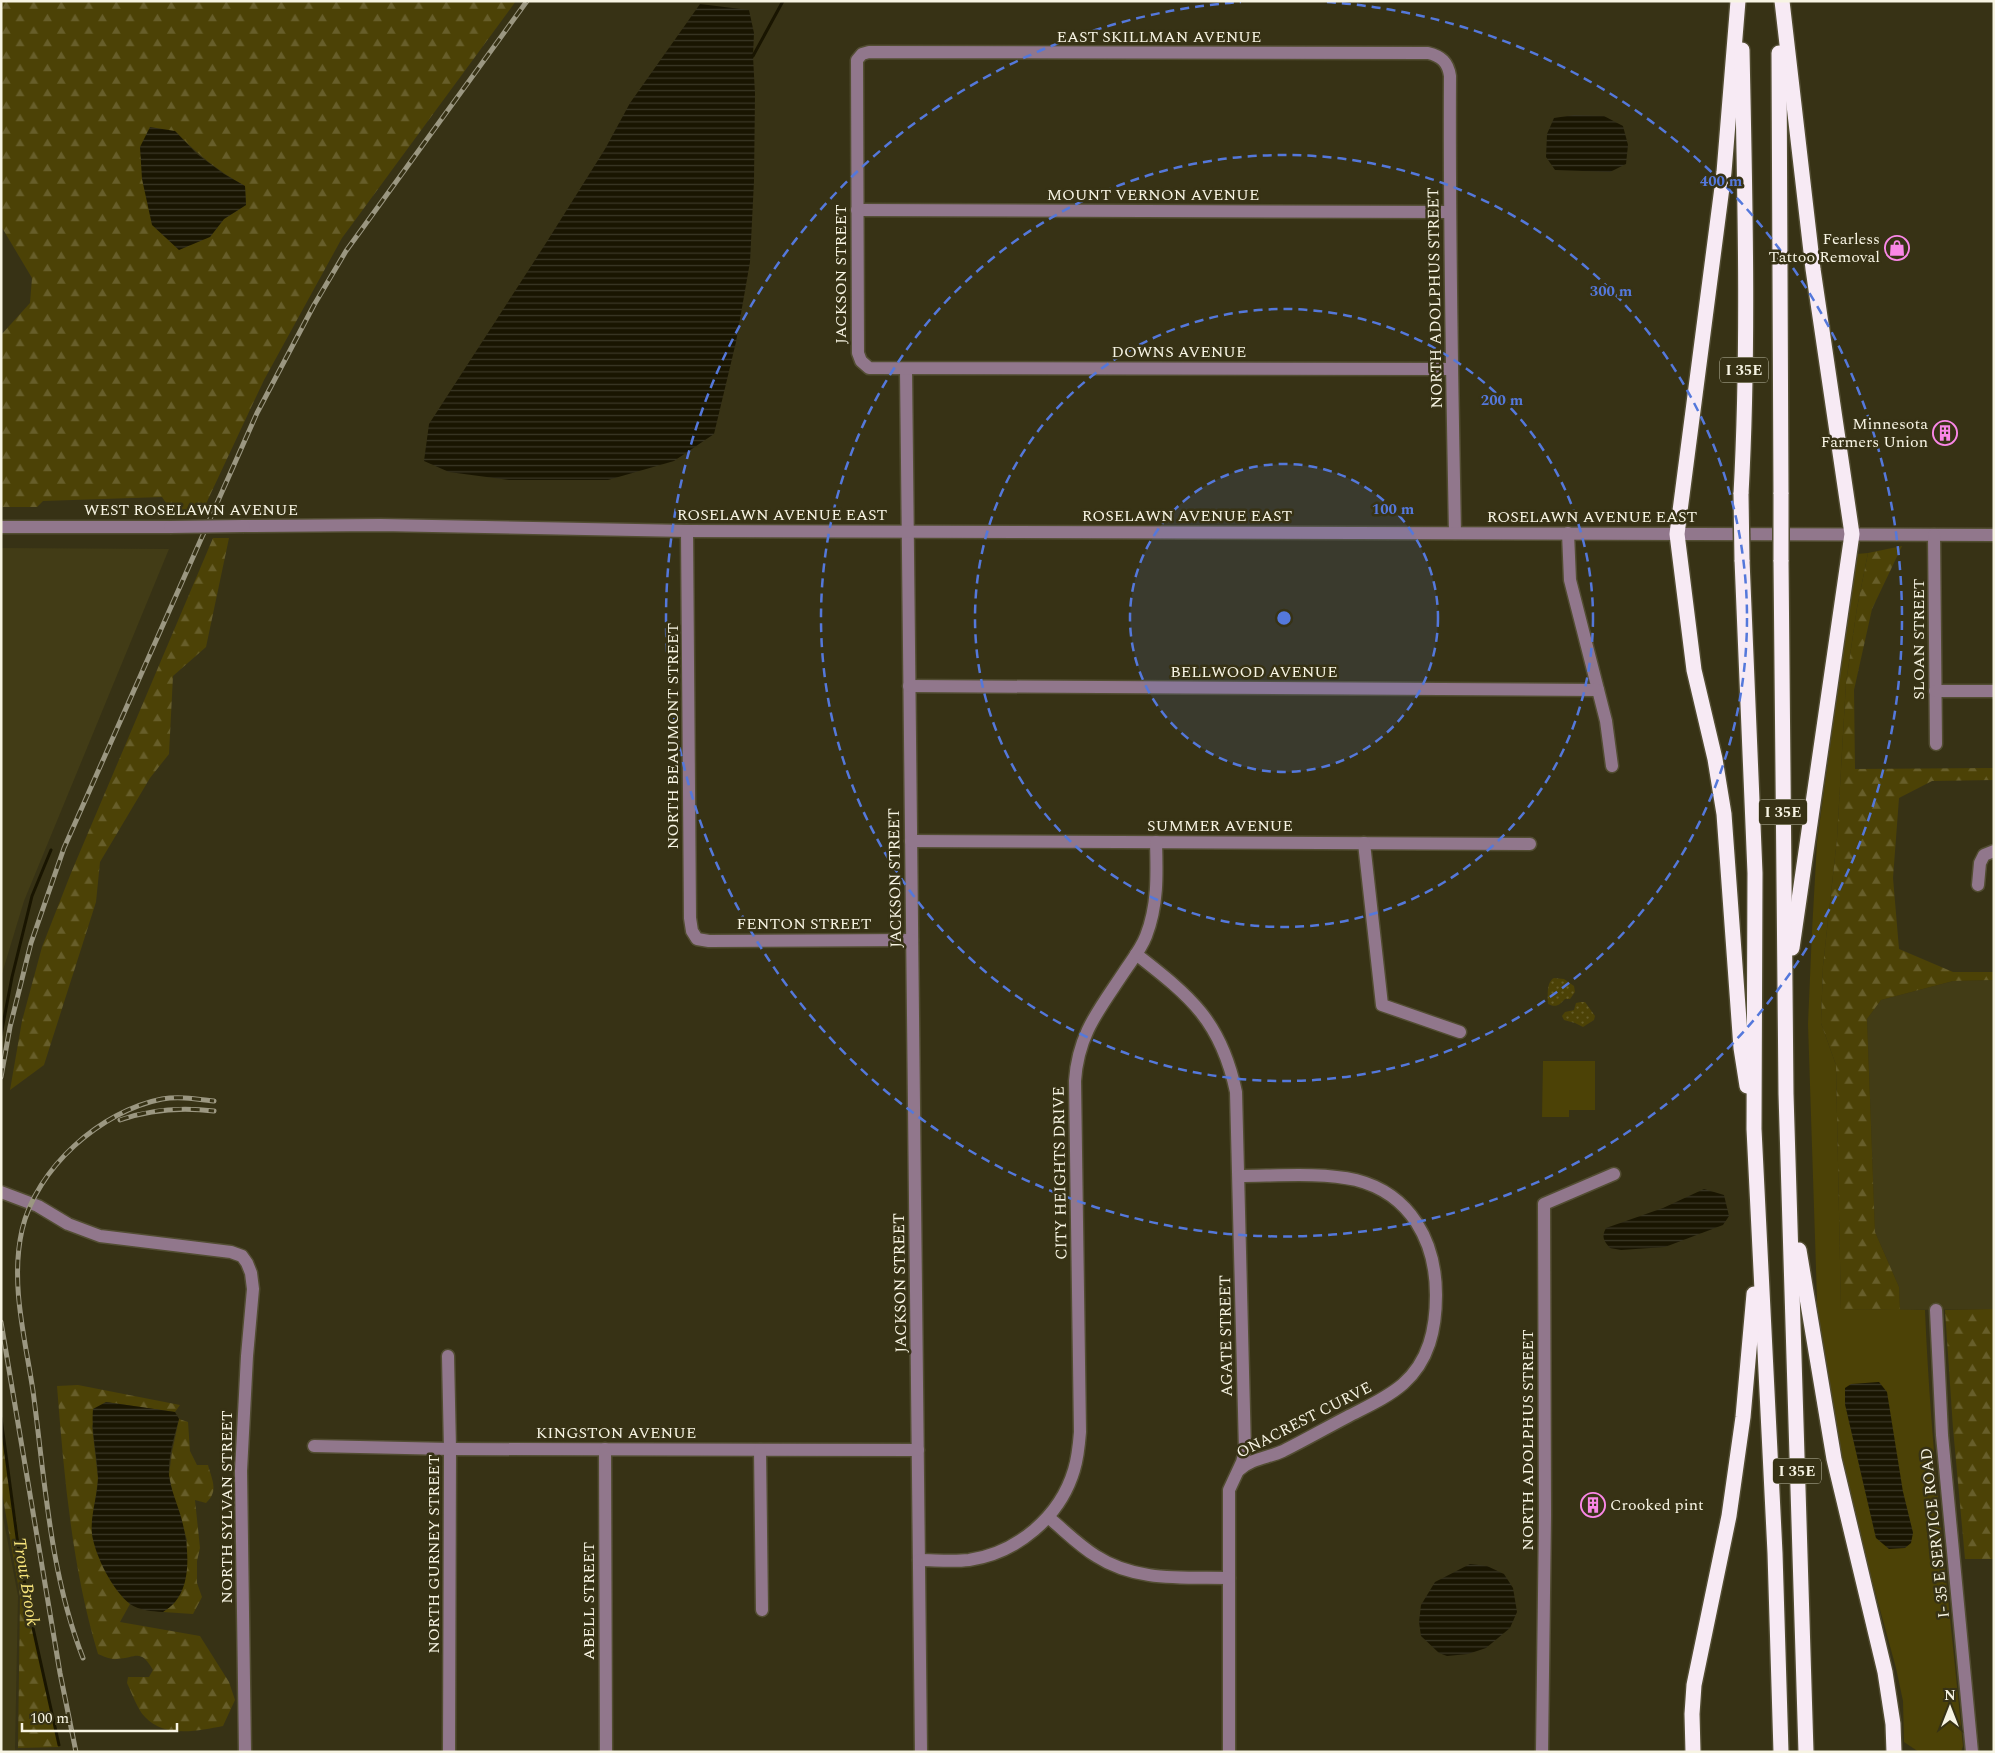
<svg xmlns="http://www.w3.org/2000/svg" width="1995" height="1753" font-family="Spectral,serif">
	<defs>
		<pattern id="forest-firs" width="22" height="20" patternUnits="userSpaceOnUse" patternTransform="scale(1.25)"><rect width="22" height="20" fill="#4c4206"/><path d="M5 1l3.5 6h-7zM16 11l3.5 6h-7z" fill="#675e2a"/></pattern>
		<pattern id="park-dots" width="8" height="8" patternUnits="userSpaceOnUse" patternTransform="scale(1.25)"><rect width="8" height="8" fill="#4c4206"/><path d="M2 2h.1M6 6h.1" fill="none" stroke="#675e2a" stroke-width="1.8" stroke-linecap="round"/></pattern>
		<pattern id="water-rules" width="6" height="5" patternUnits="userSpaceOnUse" patternTransform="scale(1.25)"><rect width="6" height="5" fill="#191501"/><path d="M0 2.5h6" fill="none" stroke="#3b3826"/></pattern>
	</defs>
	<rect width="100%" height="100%" fill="#373215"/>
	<g fill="#423c16">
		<polygon points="1,548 169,549 24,901 1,977"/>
		<polygon points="1994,980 1994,1309 1900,1310 1899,1287 1875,1232 1867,1019 1881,1000 1953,981"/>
		<polygon points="1,1506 18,1596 15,1750 1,1750"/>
	</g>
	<g fill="#4c4206" fill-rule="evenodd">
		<path d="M 1868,553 L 1857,608 L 1846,683 L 1837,839 L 1823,966 L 1821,1023 L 1836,1065 L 1841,1309 L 1925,1310 C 1931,1456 1949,1601 1963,1746 L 1961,1752 L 1919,1752 L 1904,1742 L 1903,1701 L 1896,1668 L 1873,1584 L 1858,1542 L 1843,1477 L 1818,1330 L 1808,1024 L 1812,931 L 1817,842 L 1839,681 L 1852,564 L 1856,554 ZM 1845,1388 L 1903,1492 L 1913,1533 L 1876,1538 L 1845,1404 Z"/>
		<polygon points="1543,1061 1595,1061 1595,1110 1569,1110 1569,1117 1542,1117"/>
	</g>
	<g fill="url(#forest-firs)" fill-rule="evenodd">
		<path d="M 1,1 L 516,1 L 342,238 L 264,380 L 203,510 L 170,509 L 162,497 L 43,501 L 37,507 L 1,507 L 1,335 L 30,303 L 32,278 L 1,226 ZM 175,131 C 196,153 218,171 245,186 L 246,205 L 224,219 L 210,237 Z"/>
		<polygon points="213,538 229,538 206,647 173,676 169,754 150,778 100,862 96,902 44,1065 10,1090 22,1021 42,947 71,873"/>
		<polygon points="1902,546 1872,609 1854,690 1855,769 1994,768 1994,780 1932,781 1899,798 1893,878 1899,949 1953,972 1994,972 1994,980 1953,981 1881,1000 1867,1019 1875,1232 1899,1287 1900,1310 1841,1309 1836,1065 1821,1023 1823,966 1837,839 1846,683 1857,608 1868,553"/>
		<polygon points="1994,1309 1994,1559 1965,1559 1953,1428 1945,1310"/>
		<path d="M 78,1385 L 180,1405 L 175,1412 L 106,1402 L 92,1426 L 98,1479 L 94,1509 L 92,1535 L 98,1554 L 111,1581 L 130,1604 L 120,1622 L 200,1636 L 229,1682 L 235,1700 L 223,1726 C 198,1731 164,1738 145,1717 C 137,1709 132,1693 127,1683 L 128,1677 L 149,1677 L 153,1670 C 140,1648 137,1658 117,1659 C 111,1660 103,1656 98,1654 C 72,1568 64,1476 57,1386 Z"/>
		<polygon points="1,1418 31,1619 60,1747 18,1748 20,1596 1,1487"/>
		<path d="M 179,1419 L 188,1422 L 190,1451 L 197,1465 L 208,1465 C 212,1480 219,1491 206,1503 L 195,1500 L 200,1548 L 197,1561 L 197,1583 L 202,1597 L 193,1614 L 163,1612 L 175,1602 L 183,1586 L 187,1540 L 173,1495 L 169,1475 L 172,1452 Z"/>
	</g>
	<g fill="url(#park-dots)">
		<path d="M 1554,978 L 1564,979 L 1574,986 L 1575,992 L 1570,999 L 1565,999 C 1559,1005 1557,1008 1548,1004 C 1548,996 1546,982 1554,978 Z"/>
		<polygon points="1581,1002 1585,1002 1595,1016 1594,1020 1583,1027 1575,1023 1564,1020 1562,1016 1565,1012 1574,1010 1576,1003"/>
	</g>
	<g fill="url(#water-rules)">
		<polygon points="700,4 749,10 754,33 753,56 755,94 754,181 750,262 736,342 714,434 674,461 608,480 509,480 449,472 424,461 429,424 546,243 605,149 630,103"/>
		<polygon points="1574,115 1604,116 1623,126 1628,145 1626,164 1610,172 1555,170 1546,157 1547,134 1554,118"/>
		<polygon points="150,127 175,131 197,154 224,174 245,186 246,205 224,219 210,237 179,250 152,225 142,179 140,147"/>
		<path d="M 1704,1189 L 1724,1195 L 1729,1216 L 1723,1225 L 1665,1247 L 1621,1250 L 1610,1248 C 1604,1241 1601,1237 1606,1228 L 1663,1208 Z"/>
		<polygon points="1879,1382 1887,1392 1903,1492 1913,1533 1911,1543 1905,1548 1889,1549 1876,1538 1845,1404 1845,1388 1851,1384"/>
		<path d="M 106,1402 L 175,1412 L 179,1419 C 174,1437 168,1458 169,1476 C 171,1490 177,1503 181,1517 C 188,1541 193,1581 175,1602 C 172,1606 167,1609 163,1612 C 152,1611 140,1611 130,1604 C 113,1591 95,1556 92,1534 C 90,1515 98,1496 98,1477 C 97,1454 91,1432 93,1409 Z"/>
		<polygon points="1470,1564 1487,1566 1504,1574 1513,1588 1517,1612 1510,1628 1486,1648 1468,1654 1447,1656 1439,1653 1421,1636 1419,1622 1421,1605 1435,1582"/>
	</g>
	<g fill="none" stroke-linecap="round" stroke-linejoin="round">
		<g stroke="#191501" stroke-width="3">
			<polyline points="753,56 783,1"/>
			<polyline points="1,1035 12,977 32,896 51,850"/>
			<polyline points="1,1418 19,1552 31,1619 59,1745"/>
		</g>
		<defs>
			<g id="minor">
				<polyline points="857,210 1449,212"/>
				<polyline points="906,369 921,1752"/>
				<path d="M 1452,369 L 869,368 L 861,361 L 858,353 L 857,60 L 862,54 L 869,52 L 1428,53 C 1441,56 1448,62 1450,76 C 1449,229 1452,381 1455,533"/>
				<polyline points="244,526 381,525 687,531 1994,535"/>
				<polyline points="1,527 170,527"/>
				<polyline points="687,531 690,918 692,931 697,939 709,941 912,940"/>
				<polyline points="1568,533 1570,580 1606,721 1612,766"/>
				<polyline points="1934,535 1936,744"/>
				<polyline points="909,686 1598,690"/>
				<polyline points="1935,691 1994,691"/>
				<polyline points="911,841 1530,844"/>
				<polyline points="1364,843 1382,1005 1460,1032"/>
				<polyline points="1978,885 1980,863 1984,855 1994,851"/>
				<path d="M 1136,954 C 1191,997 1221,1021 1236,1092 L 1245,1451 L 1242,1462 L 1229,1490 L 1229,1752"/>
				<path d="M 1239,1176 C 1275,1176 1321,1172 1356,1180 C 1411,1194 1436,1242 1436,1295 C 1436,1329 1429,1361 1403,1384 C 1387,1398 1366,1407 1347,1417 C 1326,1428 1305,1440 1283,1451 C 1268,1458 1252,1458 1239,1470"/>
				<polyline points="1,1192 38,1206 68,1224 100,1236 231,1252 242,1256 247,1263 251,1273 253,1289 247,1356 241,1471 245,1752"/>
				<polyline points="1936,1310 1942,1435 1972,1752"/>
				<polyline points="448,1356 450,1449 449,1752"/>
				<polyline points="314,1446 450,1449 918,1450"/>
				<polyline points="605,1449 606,1752"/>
				<polyline points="760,1450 762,1610"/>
				<path d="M 1048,1517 C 1064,1530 1078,1545 1096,1556 C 1136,1582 1183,1577 1229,1578"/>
				<path d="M 919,1560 C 935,1560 952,1562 969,1560 C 1017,1553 1060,1517 1074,1470 C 1078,1457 1079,1445 1080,1432 L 1075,1081 C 1078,1034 1099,1010 1124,972 C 1132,960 1141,949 1146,936 C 1158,905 1157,875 1156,842"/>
				<polyline points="1542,1752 1545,1515 1544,1204 1614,1174"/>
			</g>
			<g id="highway">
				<polyline points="1738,1 1724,172 1677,534 1694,670 1715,759 1724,814 1741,1048 1747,1086"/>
				<polyline points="1782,1 1813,269 1852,534 1792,948"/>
				<polyline points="1779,53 1781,494"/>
				<path d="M 1741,494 C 1749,347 1745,198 1742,50"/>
				<polyline points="1742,560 1755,873 1754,1129 1775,1553 1781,1752"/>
				<polyline points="1781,560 1786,1094 1806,1752"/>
				<polyline points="1799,1250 1834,1459 1885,1672 1893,1724 1894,1752"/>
				<polyline points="1693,1752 1692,1714 1694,1685 1729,1516 1743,1417 1754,1294"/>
			</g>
		</defs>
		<use href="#minor" stroke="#524d32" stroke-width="15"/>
		<use href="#highway" stroke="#524d32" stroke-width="18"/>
		<use href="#minor" stroke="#91778c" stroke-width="12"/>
		<use href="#highway" stroke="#f7eaf4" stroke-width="15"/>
		<defs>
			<g id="rail">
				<polyline points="1,1077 10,1027 31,943 64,848 257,413 314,305 346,251 527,1"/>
				<path d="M 120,1120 C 151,1109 181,1107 214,1111"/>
				<polyline points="1,1322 60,1673 76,1752"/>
				<path d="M 83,1658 C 50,1574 45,1481 33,1391 C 25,1338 10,1283 22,1230 C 36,1168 101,1111 162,1099 C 179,1096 197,1099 214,1101"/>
			</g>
		</defs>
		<use href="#rail" stroke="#9b9781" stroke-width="5"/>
		<use href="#rail" stroke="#373215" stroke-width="3" stroke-dasharray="9" stroke-linecap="butt"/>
		<defs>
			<polyline id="minor-bridge" points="170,527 244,526"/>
			<g id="highway-bridge">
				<polyline points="1741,494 1742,560"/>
				<polyline points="1781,494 1781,560"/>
			</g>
		</defs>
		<use href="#minor-bridge" stroke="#524d32" stroke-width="15" stroke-linecap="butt"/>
		<use href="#highway-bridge" stroke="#524d32" stroke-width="18" stroke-linecap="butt"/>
		<use href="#minor-bridge" stroke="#91778c" stroke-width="12"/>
		<use href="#highway-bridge" stroke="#f7eaf4" stroke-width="15"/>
	</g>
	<circle cx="1284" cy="618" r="154" fill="#5478db" fill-opacity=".12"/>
	<g fill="none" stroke="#5478db" stroke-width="2.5" stroke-dasharray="9 6">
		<circle cx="1284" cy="618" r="154"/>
		<circle cx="1284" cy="618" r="309"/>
		<circle cx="1284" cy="618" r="463"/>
		<path d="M1327 2A618 618 0 1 1 1241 2"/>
	</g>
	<defs>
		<symbol id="shop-ring" viewBox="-11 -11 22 22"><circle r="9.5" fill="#373215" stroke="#fa87e7" stroke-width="1.5"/><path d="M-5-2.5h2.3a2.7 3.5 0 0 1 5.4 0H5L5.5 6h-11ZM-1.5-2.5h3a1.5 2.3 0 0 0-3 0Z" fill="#fa87e7"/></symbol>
		<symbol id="building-ring" viewBox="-11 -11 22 22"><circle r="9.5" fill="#373215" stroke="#fa87e7" stroke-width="1.5"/><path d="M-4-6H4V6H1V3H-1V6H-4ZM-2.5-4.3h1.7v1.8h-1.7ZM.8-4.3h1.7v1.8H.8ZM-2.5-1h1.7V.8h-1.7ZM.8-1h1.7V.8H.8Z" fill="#fa87e7"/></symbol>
	</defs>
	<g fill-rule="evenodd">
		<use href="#shop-ring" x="1883" y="234" width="28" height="28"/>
		<use href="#building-ring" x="1931" y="419" width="28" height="28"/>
		<use href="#building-ring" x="1579" y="1491" width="28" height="28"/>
	</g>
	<g text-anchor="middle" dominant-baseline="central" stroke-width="5" stroke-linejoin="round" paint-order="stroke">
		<g fill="#373215" stroke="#bdbaa5" stroke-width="1">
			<rect x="1720" y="357.5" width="48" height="25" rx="4"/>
			<rect x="1759" y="799.5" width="48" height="25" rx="4"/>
			<rect x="1773" y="1458.5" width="48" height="25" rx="4"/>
		</g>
		<g font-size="15" font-weight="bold" fill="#f7f4e3">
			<text x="1744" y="370">I 35E</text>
			<text x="1783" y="812">I 35E</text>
			<text x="1797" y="1471">I 35E</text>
		</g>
		<g font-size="16" fill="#f7f4e3" stroke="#373215">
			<text x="1159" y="37">EAST SKILLMAN AVENUE</text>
			<text x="1153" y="195">MOUNT VERNON AVENUE</text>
			<text transform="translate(841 274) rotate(-90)">JACKSON STREET</text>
			<text transform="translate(1435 298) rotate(-91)">NORTH ADOLPHUS STREET</text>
			<text x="1179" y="352">DOWNS AVENUE</text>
			<text x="191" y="510">WEST ROSELAWN AVENUE</text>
			<text x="782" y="515">ROSELAWN AVENUE EAST</text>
			<text x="1187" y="516">ROSELAWN AVENUE EAST</text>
			<text x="1592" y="517">ROSELAWN AVENUE EAST</text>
			<text transform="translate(1919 639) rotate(-90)">SLOAN STREET</text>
			<text x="1254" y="672">BELLWOOD AVENUE</text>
			<text transform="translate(673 736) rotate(-90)">NORTH BEAUMONT STREET</text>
			<text x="1220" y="826">SUMMER AVENUE</text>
			<text transform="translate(895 878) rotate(-91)">JACKSON STREET</text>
			<text x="804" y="924">FENTON STREET</text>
			<text transform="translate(1060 1173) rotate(-91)">CITY HEIGHTS DRIVE</text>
			<text transform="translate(900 1283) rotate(-91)">JACKSON STREET</text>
			<text transform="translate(1226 1336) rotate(-91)">AGATE STREET</text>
			<text transform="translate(1304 1420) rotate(-27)">ONACREST CURVE</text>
			<text x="616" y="1433">KINGSTON AVENUE</text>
			<text transform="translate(1528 1440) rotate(-90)">NORTH ADOLPHUS STREET</text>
			<text transform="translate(227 1507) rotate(-90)">NORTH SYLVAN STREET</text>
			<text transform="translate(1935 1533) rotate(-96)">I- 35 E SERVICE ROAD</text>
			<text transform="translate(434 1554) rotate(-90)">NORTH GURNEY STREET</text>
			<text transform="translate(589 1601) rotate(-90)">ABELL STREET</text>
		</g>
		<g font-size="16" fill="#f7f4e3" stroke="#373215" text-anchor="end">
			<text x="1880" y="239">Fearless<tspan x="1880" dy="18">Tattoo Removal</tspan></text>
			<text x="1928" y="424">Minnesota<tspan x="1928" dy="18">Farmers Union</tspan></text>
			<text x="1610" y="1505" text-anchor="start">Crooked pint</text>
		</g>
		<g font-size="18" font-style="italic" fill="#f8e57b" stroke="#373215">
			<text transform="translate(26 1582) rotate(81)">Trout Brook</text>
		</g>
	</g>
	<circle cx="1284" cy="618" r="8" fill="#5478db" stroke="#373215" stroke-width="2.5"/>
	<g font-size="15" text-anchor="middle" font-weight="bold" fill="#5478db" stroke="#373215" stroke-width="5" stroke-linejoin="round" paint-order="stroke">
		<text x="1721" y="186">400 m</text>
		<text x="1611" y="296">300 m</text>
		<text x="1502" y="405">200 m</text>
		<text x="1393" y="514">100 m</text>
	</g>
	<rect width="1995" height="1753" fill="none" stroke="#f7f4e3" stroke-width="5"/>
	<g transform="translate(1950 1708)" stroke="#373215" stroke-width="4" paint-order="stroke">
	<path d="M0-4L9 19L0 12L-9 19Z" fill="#f7f4e3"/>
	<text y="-8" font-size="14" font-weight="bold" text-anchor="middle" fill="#f7f4e3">N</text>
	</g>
	<path d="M22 1723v8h155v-8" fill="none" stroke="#f7f4e3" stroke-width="2.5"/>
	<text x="30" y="1723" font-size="15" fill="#f7f4e3" stroke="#373215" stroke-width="4" paint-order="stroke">100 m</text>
</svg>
